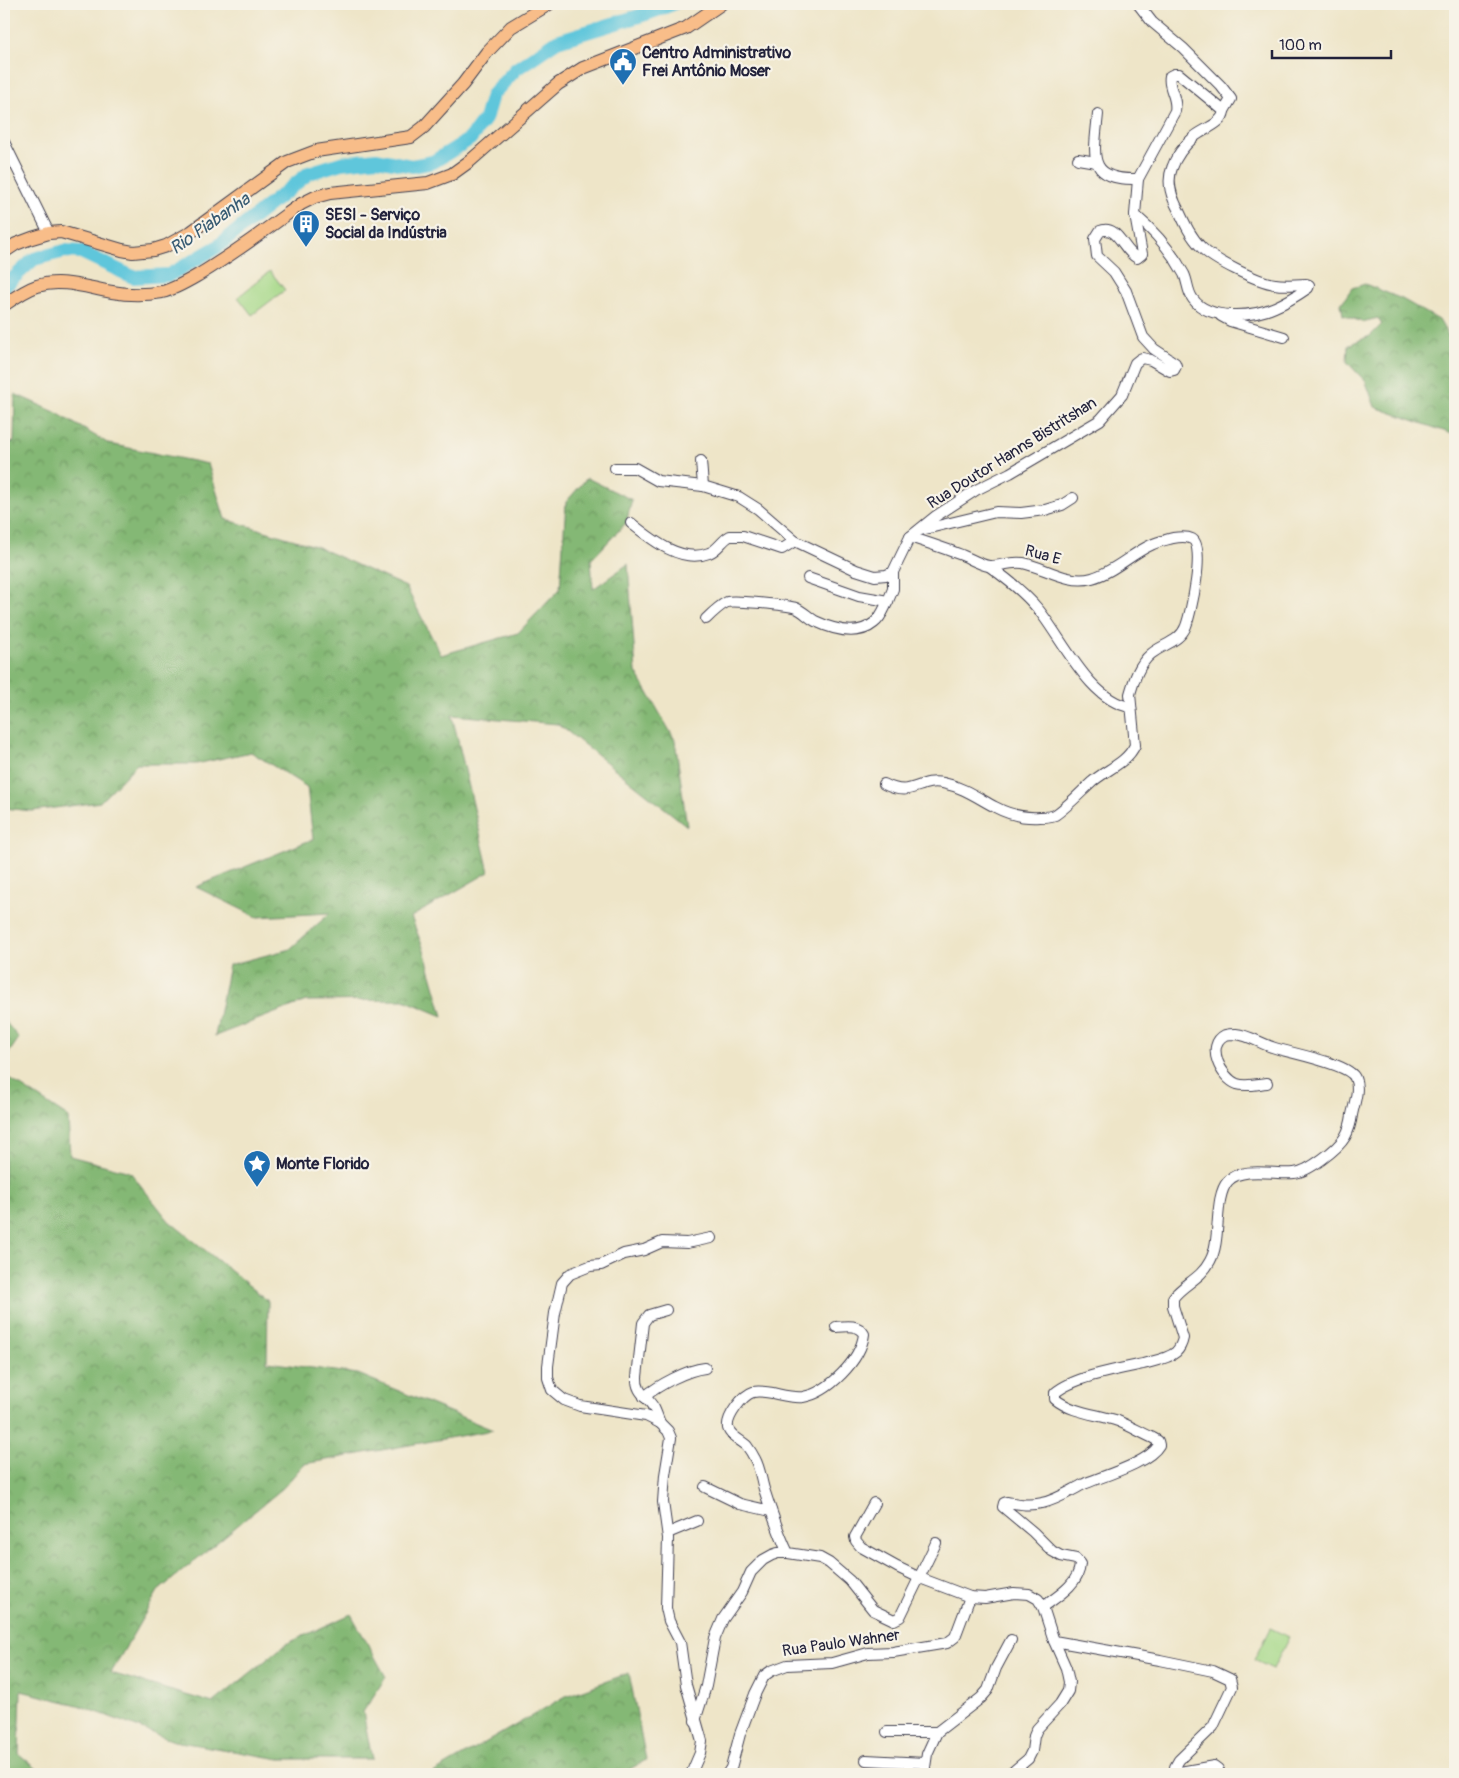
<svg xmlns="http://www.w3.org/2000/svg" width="1459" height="1778" font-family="Pangolin,sans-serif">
	<defs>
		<pattern id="forest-crowns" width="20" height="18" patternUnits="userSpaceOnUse" patternTransform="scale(1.25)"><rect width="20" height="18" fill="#84b874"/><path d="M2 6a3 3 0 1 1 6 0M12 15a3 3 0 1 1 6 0" fill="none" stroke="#6c9560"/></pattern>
	</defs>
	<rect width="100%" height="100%" fill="#f7f3e8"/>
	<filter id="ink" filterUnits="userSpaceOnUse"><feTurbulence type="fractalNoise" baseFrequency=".02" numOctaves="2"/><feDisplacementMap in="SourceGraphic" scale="10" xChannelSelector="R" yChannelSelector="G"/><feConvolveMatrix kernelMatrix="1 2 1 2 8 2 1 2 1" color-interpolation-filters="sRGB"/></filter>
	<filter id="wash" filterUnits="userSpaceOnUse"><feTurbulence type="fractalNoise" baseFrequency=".0096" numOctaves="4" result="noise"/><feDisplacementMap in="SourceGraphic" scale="20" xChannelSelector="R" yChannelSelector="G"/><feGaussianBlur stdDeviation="1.12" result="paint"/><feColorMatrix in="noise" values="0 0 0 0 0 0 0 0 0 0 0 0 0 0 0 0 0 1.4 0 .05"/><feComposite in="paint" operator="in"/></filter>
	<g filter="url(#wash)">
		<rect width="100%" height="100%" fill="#eee5c8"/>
		<g fill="#a5d887" stroke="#647d61">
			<polygon points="270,271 285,290 252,315 238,297"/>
			<polygon points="1270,1628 1289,1637 1273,1669 1254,1660"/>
		</g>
		<g fill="url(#forest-crowns)" stroke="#536d58">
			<polygon points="1365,284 1402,299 1439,320 1455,347 1455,435 1375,407 1366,382 1347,362 1348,346 1355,342 1370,336 1382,324 1378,318 1362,322 1343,315 1341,304 1352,288"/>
			<polygon points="15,394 55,412 109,444 208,464 225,519 315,546 406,587 441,655 518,633 560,589 566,502 587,478 632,500 626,523 591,560 593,589 628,564 636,672 675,740 687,826 558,724 452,715 489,872 411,917 424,950 443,1016 404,1000 306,1001 215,1036 229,965 290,949 330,913 257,917 196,887 313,839 307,787 251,752 196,764 137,764 100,802 32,811 4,808 4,445 14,442"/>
			<polygon points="4,1020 19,1038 4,1060"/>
			<polygon points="4,1075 68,1117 70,1156 130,1172 169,1221 268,1301 267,1362 358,1374 493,1430 304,1464 283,1488 158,1591 111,1673 213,1703 286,1644 351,1614 386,1677 363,1712 372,1759 280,1759 174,1741 78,1705 21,1691 19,1754 43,1774 4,1774"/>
			<polygon points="629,1673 646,1760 621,1774 431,1774 566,1696"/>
		</g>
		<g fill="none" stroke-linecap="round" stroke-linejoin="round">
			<polyline stroke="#5ec6db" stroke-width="14" points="4,287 34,259 65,251 81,252 133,277 169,275 217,247 309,173 341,163 377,159 412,166 433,162 470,139 485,119 492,95 516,69 557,41 649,13 673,4"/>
		</g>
	</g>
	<g filter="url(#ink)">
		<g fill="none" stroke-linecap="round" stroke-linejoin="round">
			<defs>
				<g id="minor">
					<path d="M 1098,114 C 1094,155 1086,181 1138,179"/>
					<polyline points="4,142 49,233"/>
					<polyline points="1078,159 1096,162"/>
					<path d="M 1135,215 C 1154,231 1172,252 1184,274 C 1188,282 1187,291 1193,299 C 1209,321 1253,317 1275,307 C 1287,302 1298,295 1308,288 L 1309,285 L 1306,284 C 1295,284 1285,286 1275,284 C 1258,282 1213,260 1201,247 C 1191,237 1185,224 1179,211 C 1172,198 1166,183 1172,168 C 1176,156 1185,145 1194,137 C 1203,129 1223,124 1224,111"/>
					<polyline points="1221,316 1230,321 1284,337"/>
					<polyline points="701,461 703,486"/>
					<path d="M 615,468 L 635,468 L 658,481 L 703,486 L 739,497 L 758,509 L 795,541 L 856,570 L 875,576 L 886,575 L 893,572 L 910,537 L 936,516 L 976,490 L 1010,473 L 1100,420 L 1122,395 L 1135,363 L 1140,359 L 1142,358 L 1151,360 L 1170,371 L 1174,370 L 1176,366 L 1175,363 L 1154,349 L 1143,337 L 1126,291 L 1114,272 L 1097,256 L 1095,239 L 1100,231 C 1118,224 1123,251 1137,258 L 1142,254 L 1135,215 L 1138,179 L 1175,111 C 1178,97 1167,88 1170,76 L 1174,74 L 1179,74 L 1224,111 L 1231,99 L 1221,86 L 1183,48 L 1152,22 L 1138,4"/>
					<path d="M 631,523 C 651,539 681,564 709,553 C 718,550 722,540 730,536 L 743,536 L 782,549 L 795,541"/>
					<polyline points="921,530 996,512 1021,513 1045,510 1062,505 1073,498"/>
					<path d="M 989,566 C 1006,578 1024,592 1038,609 C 1062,638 1090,702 1131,707"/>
					<polyline points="808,578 859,596 888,601 893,589 893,572"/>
					<path d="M 706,619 C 712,613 719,606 727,602 C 734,600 788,605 796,608 C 803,611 808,617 815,621 C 832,629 857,637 874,623 C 881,618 884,609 888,601"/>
					<path d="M 884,784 C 913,799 918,778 943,783 C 963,787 978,798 995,807 C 1008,814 1025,818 1040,817 C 1045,817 1050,817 1055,815 C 1067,807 1081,792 1092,782 C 1107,769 1127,763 1135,745 L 1130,694 C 1134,680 1139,664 1151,654 C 1163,644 1180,642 1186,626 C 1191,613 1206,546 1192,539 C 1186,536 1179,537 1173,538 C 1166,540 1158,541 1151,545 C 1131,554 1114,572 1092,578 C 1069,585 1044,567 1023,563 C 1009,561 999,567 989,566 C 981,565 971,559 964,556 C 947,549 928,543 910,537"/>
					<path d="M 836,1327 C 846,1326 858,1324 864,1334 C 861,1360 828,1393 803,1397 C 786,1399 769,1389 753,1392 C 743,1395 726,1417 728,1428 C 730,1436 742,1441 747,1446 C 750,1450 753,1455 755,1459 C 760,1468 761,1479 764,1489 C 771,1511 778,1532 788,1553 L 820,1558 L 829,1563 L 850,1581 L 873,1610 L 894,1620 L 900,1617 L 936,1543"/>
					<path d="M 644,1397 C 659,1385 686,1370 705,1368"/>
					<path d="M 660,1423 C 658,1418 656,1412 654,1408 C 647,1396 636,1393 637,1377 L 643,1323 L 649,1315 L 666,1310"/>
					<polyline points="705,1487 740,1504 771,1511"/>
					<polyline points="874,1503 855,1537 856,1541 861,1547 897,1567 920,1578 970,1597 985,1598 1014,1593 1029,1594 1038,1599 1043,1607 1054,1641 1066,1668 1069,1682 1068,1691 1060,1704 1037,1729 1034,1736 1032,1751 1028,1759 1010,1774"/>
					<polyline points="668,1533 697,1521"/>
					<path d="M 1043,1607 C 1058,1596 1079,1584 1080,1564 L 1076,1559 L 1061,1556 L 1052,1551 L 1033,1532 L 1003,1507 L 1004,1503 L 1007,1502 C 1019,1504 1029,1506 1042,1503 C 1057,1500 1070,1491 1084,1484 C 1103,1476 1149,1463 1159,1445 L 1158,1441 L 1153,1438 C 1142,1433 1130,1426 1118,1421 C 1098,1414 1072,1413 1055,1399 L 1055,1393 C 1073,1377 1119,1369 1143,1364 C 1153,1361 1168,1359 1176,1352 C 1180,1348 1182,1343 1183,1338 L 1173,1306 L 1173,1298 C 1183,1284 1201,1279 1210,1261 C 1222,1240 1213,1198 1228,1181 C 1242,1166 1276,1175 1294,1173 C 1308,1172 1338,1149 1345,1137 C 1349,1130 1351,1123 1352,1115 C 1354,1104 1360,1089 1355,1078 C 1349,1063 1288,1053 1272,1047 C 1260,1043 1248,1035 1236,1034 C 1233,1034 1229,1034 1225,1035 C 1205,1045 1221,1078 1237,1084 C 1246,1087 1257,1084 1267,1083"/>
					<polyline points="1054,1641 1160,1660 1213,1671 1230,1679 1232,1687 1213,1727 1179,1760 1175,1767 1176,1771 1180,1772 1214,1766 1218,1769 1218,1774"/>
					<polyline points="695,1721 706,1686 715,1638 723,1619 742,1592 751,1572 763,1560 772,1555 778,1553 788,1553"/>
					<polyline points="887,1732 937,1732 981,1698 988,1690 996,1668 1011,1640"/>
					<polyline points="866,1760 925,1763"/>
					<polyline points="691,1774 700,1753 702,1741 686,1685 680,1642 669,1621 666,1608 668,1538 663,1502 665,1475 671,1438 668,1431 660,1423 646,1416 580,1406 564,1400 552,1390 548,1378 548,1366 555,1313 562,1283 570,1274 590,1266 601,1265 624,1254 644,1250 662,1242 687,1243 711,1238"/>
					<polyline points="727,1774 731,1768 740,1734 755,1694 764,1676 771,1671 787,1665 832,1663 868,1653 893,1652 947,1643 955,1637 970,1597"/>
					<polyline points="924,1774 927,1754 937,1732"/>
				</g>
				<g id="major">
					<polyline points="4,252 16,244 32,238 49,233 61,232 122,250 133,252 153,250 166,246 191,232 287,162 316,151 411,137 424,127 463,84 487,52 511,27 549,4"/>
					<path d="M 4,305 C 14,298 25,290 37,286 C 62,278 88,288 112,292 C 128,295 146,295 162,292 C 175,289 188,281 200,274 C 235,253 268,228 301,204 L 315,197 L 330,193 L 428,183 L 452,174 L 470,161 L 558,84 L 583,68 L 686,28 L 721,4"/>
				</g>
			</defs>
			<use href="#minor" stroke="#413f50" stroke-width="12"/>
			<use href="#major" stroke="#413f50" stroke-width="14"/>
			<use href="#minor" stroke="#fff" stroke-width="10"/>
			<use href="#major" stroke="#f8bd89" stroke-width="12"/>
		</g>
	</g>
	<defs>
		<symbol id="civic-pin" viewBox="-11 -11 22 30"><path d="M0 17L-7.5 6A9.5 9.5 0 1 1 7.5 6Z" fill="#1f6fb2" stroke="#f7f3e8"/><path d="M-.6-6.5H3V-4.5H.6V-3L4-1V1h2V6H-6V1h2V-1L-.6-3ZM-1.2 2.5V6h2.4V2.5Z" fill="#fff"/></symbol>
		<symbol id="building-pin" viewBox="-11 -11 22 30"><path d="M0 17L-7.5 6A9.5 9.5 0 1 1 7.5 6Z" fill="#1f6fb2" stroke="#f7f3e8"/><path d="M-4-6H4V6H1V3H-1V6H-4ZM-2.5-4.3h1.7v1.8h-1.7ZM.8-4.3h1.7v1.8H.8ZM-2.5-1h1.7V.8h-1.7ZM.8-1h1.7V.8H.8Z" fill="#fff"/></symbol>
		<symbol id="sight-pin" viewBox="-11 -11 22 30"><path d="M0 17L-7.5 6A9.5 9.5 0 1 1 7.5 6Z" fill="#1f6fb2" stroke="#f7f3e8"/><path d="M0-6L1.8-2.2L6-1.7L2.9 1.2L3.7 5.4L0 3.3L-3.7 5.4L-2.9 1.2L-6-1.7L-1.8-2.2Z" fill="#fff"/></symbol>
	</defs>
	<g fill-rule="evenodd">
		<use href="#civic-pin" x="607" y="46" width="32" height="43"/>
		<use href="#building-pin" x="290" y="208" width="32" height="43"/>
		<use href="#sight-pin" x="241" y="1148" width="32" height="43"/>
	</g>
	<g text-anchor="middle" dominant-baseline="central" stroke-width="4.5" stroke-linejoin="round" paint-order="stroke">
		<g font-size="16" font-weight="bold" fill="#22223b" stroke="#f7f3e8" text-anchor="start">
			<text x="642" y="53">Centro Administrativo<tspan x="642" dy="18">Frei Antônio Moser</tspan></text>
			<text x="325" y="215">SESI - Serviço<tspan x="325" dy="18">Social da Indústria</tspan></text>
			<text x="276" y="1164">Monte Florido</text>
		</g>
		<g font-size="16" fill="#22223b" stroke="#f7f3e8">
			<text transform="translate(1012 453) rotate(-32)">Rua Doutor Hanns Bistritshan</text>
			<text transform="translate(1043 555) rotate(15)">Rua E</text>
			<text transform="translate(841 1643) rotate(-8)">Rua Paulo Wahner</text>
		</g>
		<g font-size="18" font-style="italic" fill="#375b73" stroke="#f7f3e8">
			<text transform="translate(210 224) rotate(-35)">Rio Piabanha</text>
		</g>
	</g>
	<rect width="1459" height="1778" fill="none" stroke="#f7f3e8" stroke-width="20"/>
	<path d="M1272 50v8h119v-8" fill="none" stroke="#22223b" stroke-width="2.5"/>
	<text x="1279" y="50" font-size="15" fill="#22223b" stroke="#f7f3e8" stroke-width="4" paint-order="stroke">100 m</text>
</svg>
